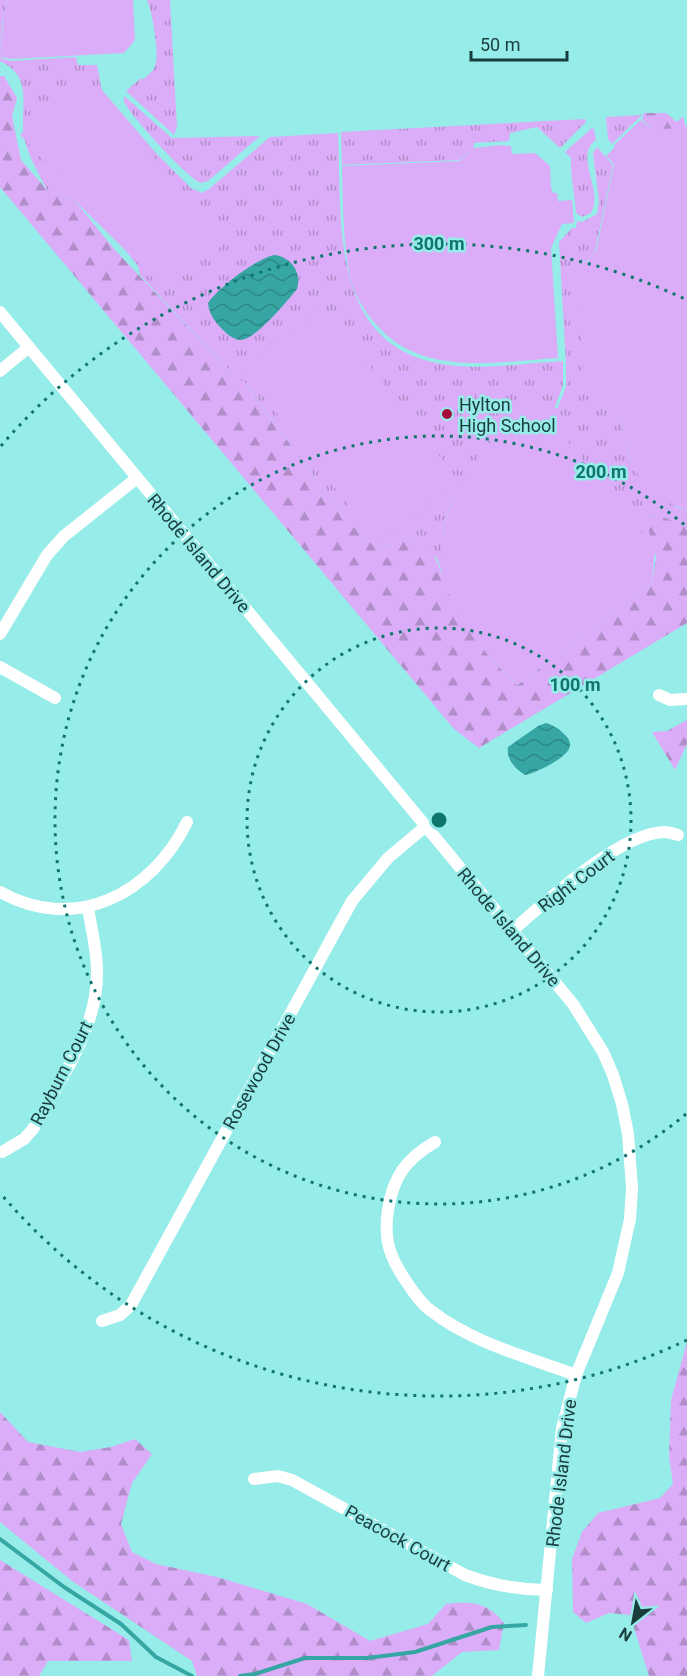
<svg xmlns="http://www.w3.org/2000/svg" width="687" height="1676" font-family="Roboto,sans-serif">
	<defs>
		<pattern id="grass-tufts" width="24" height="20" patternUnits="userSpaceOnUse" patternTransform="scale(1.5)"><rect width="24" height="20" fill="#dbadf8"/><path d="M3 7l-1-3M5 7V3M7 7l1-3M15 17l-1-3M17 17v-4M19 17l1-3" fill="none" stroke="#b18eca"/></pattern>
		<pattern id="forest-firs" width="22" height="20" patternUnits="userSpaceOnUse" patternTransform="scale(1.5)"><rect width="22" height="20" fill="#dbadf8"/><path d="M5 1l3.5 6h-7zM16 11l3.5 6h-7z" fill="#b18eca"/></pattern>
		<pattern id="water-waves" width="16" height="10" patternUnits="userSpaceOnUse" patternTransform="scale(1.5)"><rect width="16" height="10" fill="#35a6a3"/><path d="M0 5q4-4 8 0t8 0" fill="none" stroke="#2c8886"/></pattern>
	</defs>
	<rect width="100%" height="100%" fill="#96ece8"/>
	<g fill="url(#grass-tufts)">
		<path d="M 0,0 L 7,0 L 2,23 L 1,58 L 11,61 L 76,57 L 78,65 L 97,65 L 102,90 L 156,153 L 191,188 L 202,193 L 209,189 L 270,137 L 338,133 C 342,223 328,350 449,365 C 486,370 525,363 563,361 L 563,385 L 555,407 L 557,409 L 566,387 L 566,363 L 559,242 L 572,228 L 576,228 L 577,221 L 582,222 L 597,214 L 599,202 L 593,153 L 597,147 L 613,165 L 595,251 L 587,261 L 576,262 L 597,395 L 620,418 L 631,463 L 676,507 L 687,511 L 687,526 L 654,514 L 647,521 L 653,547 L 535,402 C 496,444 441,488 441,552 C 441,561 443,570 444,579 L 437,558 L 416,537 L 395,544 L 376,547 L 363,537 L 340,512 L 246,384 L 234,376 L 140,275 L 138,266 L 126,251 L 74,200 L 48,191 L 46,188 C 38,172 27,154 24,136 C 19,106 35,78 0,61 Z"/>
		<path d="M 147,0 L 170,0 L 177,127 L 174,135 L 126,91 L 141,78 L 142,80 C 147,76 153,72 155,66 C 160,55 152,11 147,0 Z"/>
		<path d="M 124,96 L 172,138 L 260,136 L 208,181 L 201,183 C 188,179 133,118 126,105 C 123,101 124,101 124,96 Z"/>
		<polygon points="642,115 612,144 608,139 606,117"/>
		<polygon points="585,119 586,122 560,148 537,127 510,133 509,141 474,143 474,148 459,160 342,165 341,132"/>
		<path d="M 592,128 L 594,129 L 596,140 C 573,156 605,191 591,213 L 582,217 L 576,213 C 575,194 570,177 571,158 L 565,152 Z"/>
	</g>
	<g fill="url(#forest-firs)">
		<path d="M 0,76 L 4,76 L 17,98 L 12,116 L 21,160 L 48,191 L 74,200 L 116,251 L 234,376 L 245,383 L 340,512 L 363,537 L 376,547 L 395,544 L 416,537 L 427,541 C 438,560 443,580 453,600 C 471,636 488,657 517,685 L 652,584 L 656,557 L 646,521 L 655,514 L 687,526 L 687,623 L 479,748 L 454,729 L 0,187 Z"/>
		<polygon points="644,113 666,113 677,122 683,116 687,133 660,138 642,119"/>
		<polygon points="687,720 687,744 675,770 652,732 667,731"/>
		<polygon points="687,1342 687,1676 649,1676 630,1615 609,1613 586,1623 573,1612 572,1559 582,1532 598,1513 660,1498 673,1484 669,1457 671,1400"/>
		<path d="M 0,1412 L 28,1442 L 80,1452 L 111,1447 L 135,1439 L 152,1454 L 132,1483 L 121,1524 L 132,1552 L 156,1564 L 217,1577 L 307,1604 L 370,1641 L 428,1624 L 446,1604 C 472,1601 487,1602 504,1623 L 499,1650 L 462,1652 L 432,1676 L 197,1676 L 192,1661 L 72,1581 L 0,1522 Z"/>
		<polygon points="0,1560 129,1640 132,1661 48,1661 39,1676 0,1676"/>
	</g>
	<g fill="#dbadf8">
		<polygon points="7,0 133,0 135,40 124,53 11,59 1,57 3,19"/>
		<polygon points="82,77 228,241 163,289 20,135"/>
		<polygon points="641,120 656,133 662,129 686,128 687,123 687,511 658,498 648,490 631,463 620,418 596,395 596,386 584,386 576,261 589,262 588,259 596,251 614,164 606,156 615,147 614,145"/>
		<path d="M 501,145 L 511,146 L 512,154 L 535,153 L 550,166 L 551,187 L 553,193 L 557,193 L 558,201 L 572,200 L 574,223 L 562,224 L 551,248 L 558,358 C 493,362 419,378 373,321 C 360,305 351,288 348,267 C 343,234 343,200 342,166 L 459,161 L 474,148 Z"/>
		<polygon points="323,307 459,481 379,544 243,370"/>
		<path d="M 535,402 L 655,548 L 652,584 L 517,685 C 487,656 457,621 444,581 C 430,536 458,483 485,449 C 499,431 518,416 535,402 Z"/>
	</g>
	<g fill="url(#water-waves)">
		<path d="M 275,255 C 291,257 302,273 297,289 C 288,300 255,340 241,340 C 233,340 226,333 221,328 C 214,321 209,313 208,303 C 217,289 258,257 275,255 Z"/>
		<path d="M 546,723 C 552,725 557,727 562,732 C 565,735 570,739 570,744 C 572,756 536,773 525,775 C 515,769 506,759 508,747 L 538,726 Z"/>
	</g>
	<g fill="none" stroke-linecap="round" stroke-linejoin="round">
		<g stroke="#35a6a3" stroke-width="4">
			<polyline points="0,1539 64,1587 121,1624 156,1657 192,1676"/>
			<polyline points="240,1676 255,1674 305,1658 367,1658 415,1652 492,1627 526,1625"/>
		</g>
		<g stroke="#fff" stroke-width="12">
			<polyline points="0,312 573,1004 603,1052 613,1075 622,1104 628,1134 632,1188 630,1219 618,1273 576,1375 562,1428 538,1676"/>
			<polyline points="0,371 29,347"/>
			<polyline points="0,634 47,555 64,536 137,478"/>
			<polyline points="0,667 55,698"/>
			<polyline points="659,695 670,700 687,699"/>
			<path d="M 0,892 C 75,934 152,894 187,822"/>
			<path d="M 512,931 C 545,902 620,833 664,832 C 669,832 674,834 678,835"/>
			<path d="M 435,1142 C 406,1159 393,1177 388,1210 C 384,1236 388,1253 402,1275 C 410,1287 419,1302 430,1310 C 472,1343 527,1357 576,1375"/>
			<path d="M 2,1152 L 24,1139 L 33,1129 C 60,1080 98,1029 97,971 C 97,950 91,928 88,907"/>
			<polyline points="102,1321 120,1315 131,1305 352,901 388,858 426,826"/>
			<path d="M 254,1479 L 278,1476 L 292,1480 L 465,1575 C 492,1585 517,1590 547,1590"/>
		</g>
	</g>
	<g fill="none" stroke="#0f766e" stroke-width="3" stroke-dasharray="3 6">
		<circle cx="439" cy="820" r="192"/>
		<path d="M686 1114A384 384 0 1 1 686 526"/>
		<path d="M687 1340A576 576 0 0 1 1 1194M1 446A576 576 0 0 1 687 300"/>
	</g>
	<circle fill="#a4093d" stroke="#96ece8" stroke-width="2" cx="447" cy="414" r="6"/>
	<g text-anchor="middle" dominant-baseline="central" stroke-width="5" stroke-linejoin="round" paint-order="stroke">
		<g font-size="18" fill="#193d3c" stroke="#96ece8" text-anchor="start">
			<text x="459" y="404">Hylton<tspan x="459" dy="21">High School</tspan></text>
		</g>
		<g font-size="18" fill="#193d3c" stroke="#96ece8">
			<text transform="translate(199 553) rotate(50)">Rhode Island Drive</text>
			<text transform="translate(576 881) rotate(-37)">Right Court</text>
			<text transform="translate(509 927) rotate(50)">Rhode Island Drive</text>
			<text transform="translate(259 1071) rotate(-61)">Rosewood Drive</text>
			<text transform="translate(61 1073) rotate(-63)">Rayburn Court</text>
			<text transform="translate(561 1473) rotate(-83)">Rhode Island Drive</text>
			<text transform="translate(398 1538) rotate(29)">Peacock Court</text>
		</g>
	</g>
	<circle cx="439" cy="820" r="9" fill="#0f766e" stroke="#96ece8" stroke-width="3"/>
	<g font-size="18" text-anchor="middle" font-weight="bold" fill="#0f766e" stroke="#96ece8" stroke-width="5" stroke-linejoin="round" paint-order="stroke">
		<text x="439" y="250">300 m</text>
		<text x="601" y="478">200 m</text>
		<text x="575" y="691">100 m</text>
	</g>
	<g transform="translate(633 1622) rotate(211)" stroke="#96ece8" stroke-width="4.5" paint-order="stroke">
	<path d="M0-4.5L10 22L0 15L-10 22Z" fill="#193d3c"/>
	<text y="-9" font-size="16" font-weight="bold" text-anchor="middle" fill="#193d3c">N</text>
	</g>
	<path d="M471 51v9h96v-9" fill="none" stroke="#193d3c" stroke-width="3"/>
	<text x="480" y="51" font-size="18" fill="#193d3c" stroke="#96ece8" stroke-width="4.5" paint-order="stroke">50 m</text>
</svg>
